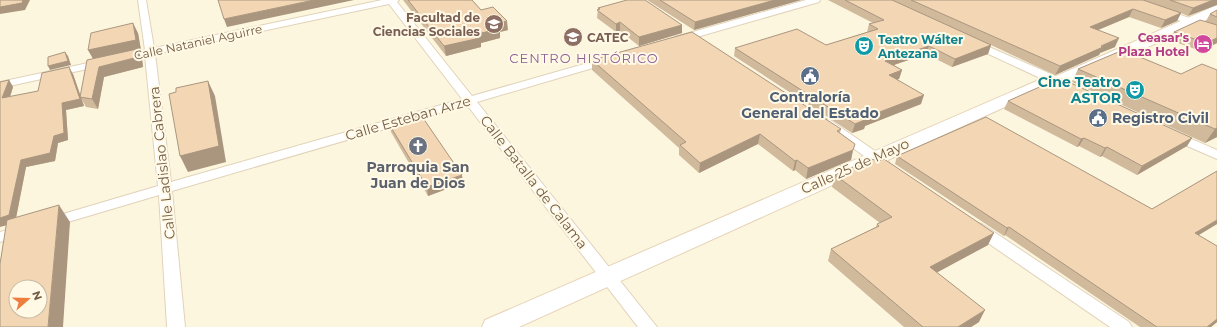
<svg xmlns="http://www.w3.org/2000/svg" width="1217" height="327" font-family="Montserrat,sans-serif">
	<rect width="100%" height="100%" fill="#fdf6de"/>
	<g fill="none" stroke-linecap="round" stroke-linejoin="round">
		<defs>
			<g id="street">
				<path d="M 138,0 L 146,0 L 154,48 L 382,0 L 399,0 L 397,2 L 472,96 L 605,58 L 613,58 L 614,60 L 613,62 L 477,102 L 657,327 L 638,327 L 467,105 L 172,191 L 185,327 L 167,327 L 159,195 L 51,227 L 46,225 L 44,222 L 46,219 L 158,186 L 145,56 L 123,61 L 118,58 L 119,56 L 145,50 ZM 389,4 L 462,99 L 171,182 L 155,54 Z"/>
				<polygon points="806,0 820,0 819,2 683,41 679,42 674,39 675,37"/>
				<polygon points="1126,0 1139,0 1217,28 1217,34 1127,2"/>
				<polygon points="973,40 1069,82 1071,84 1065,87 1038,77 969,45 968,43 969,41"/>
				<polygon points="102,60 107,63 106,65 0,88 0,82"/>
				<polygon points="826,119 830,120 888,160 889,163 888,166 878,166 822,126 820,123 822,120"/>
				<polygon points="1173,131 1217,150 1217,159 1169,138 1167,135 1169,132"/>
				<polygon points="977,223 982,224 1129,322 1132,327 1110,327 972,232 970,228 972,224"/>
				<polygon points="21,226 26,227 28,231 26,235 0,242 0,232"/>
			</g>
			<polygon id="secondary" points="1217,5 1217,14 1193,27 1064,84 1049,87 519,327 482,327 485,320 1039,80 1054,77"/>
		</defs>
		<use href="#street" stroke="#e1d2ba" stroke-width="2"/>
		<use href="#secondary" stroke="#e6d4b8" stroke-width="2"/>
		<use href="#street" fill="#fff" fill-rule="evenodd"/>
		<use href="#secondary" fill="#fff" fill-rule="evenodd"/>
	</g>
	<g fill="#d1b99c">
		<polygon points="403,0 472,0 481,10 508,30 500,32 500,38 481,43 481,47 446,56"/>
		<polygon points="647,0 801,0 694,30"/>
		<polygon points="828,0 1217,0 1188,16 1181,13 1177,21 1161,28 1129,17 1098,30 1115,47 1100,53 1099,55 1055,75 991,45 988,54 952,67 926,54 894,65 902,70 899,79 897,79 921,104 865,126 864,129 852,133 734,56 735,48 826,45 867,32 869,24 873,23"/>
		<polygon points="598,8 682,25 682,33 639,46 620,31 616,32 597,18"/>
		<polygon points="1217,10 1217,43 1201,51 1169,40 1174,32 1206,21 1210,14"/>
		<polygon points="138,33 141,50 138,51 142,59 143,67 104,77 98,109 86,107 81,98 84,106 66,110 68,140 58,143 55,161 26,167 16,218 70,222 7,225 9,80 13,87 10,97 38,91 73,74 81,97 93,59 88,50"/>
		<polygon points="592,60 841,129 840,133 853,150 851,160 806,179 795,170 793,171 758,144 699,173 679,155 679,148 592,70"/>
		<polygon points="1078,69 1181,74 1217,70 1217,137 1205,143 1072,82"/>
		<polygon points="1008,101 1192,138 1187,146 1137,175 1102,156 1100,157 1079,146 1077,147 1004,109"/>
		<polygon points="389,124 463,183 428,196 391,132"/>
		<polygon points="897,156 1152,209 1217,171 1217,224 1198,235 1217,246 1217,322 1211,327 1140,327 1005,235 1004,236 895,164"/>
		<polygon points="835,175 988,245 937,272 979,322 971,327 904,327 828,261 831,249 876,227 877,224 880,223 832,187"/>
	</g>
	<g fill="#aa967f">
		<polygon points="23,0 30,0 25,10 0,14 0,7"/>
		<polygon points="314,0 354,0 227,27 224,19"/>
		<polygon points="775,0 801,0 694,30 695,22"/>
		<polygon points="1213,0 1217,0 1217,5 1188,16 1193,8"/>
		<polygon points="1133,9 1129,17 1086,35 1090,27"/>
		<polygon points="1181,13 1177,21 1161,28 1165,20"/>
		<polygon points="507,21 508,30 500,32 500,38 481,43 481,47 446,56 444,46 477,34 495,24"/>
		<polygon points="620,22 620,31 616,32 616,24"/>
		<polygon points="133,23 138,33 141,50 138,51 142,59 143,67 104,77 98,109 92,99 94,60 88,50"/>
		<polygon points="682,25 682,33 639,46 639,37"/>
		<polygon points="1119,38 1115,47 1100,53 1099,55 1055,75 1060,66"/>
		<polygon points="1217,38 1217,43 1201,51 1206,43"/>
		<polygon points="991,45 988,54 952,67 955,59"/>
		<polygon points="929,46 926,54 882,69 885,61"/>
		<polygon points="65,52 68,56 71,65 50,70 48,66"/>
		<polygon points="69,67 73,74 84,106 66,110 68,140 58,143 55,161 26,167 15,223 0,227 0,218 21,160 54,136"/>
		<polygon points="902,70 899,79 886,84 889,75"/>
		<polygon points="9,80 13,87 7,106 2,98"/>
		<polygon points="208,81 215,96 226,162 188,172 180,156"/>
		<polygon points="924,95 921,104 865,126 864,129 852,133 855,124 864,118"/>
		<polygon points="1217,128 1217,137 1205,143 1215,129"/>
		<polygon points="760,134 758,144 699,173 700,163"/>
		<polygon points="1084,138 1079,146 1077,147 1081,139"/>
		<polygon points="1192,138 1187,146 1137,175 1142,166"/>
		<polygon points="1107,147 1102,156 1100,157 1105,148"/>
		<polygon points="853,150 851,160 806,179 808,168"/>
		<polygon points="797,160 795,170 793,171 795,161"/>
		<polygon points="462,175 463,183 428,196 427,187"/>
		<polygon points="59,205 70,222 63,327 48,327"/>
		<polygon points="1217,220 1217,224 1189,241 1195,233"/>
		<polygon points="1009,227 1005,235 1004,236 1007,228"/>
		<polygon points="994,233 988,245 925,279 930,267"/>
		<polygon points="985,310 979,322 971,327 958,327"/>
		<polygon points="1217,319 1217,322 1211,327 1207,327"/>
	</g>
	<g fill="#f3d7b5" stroke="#aa967f" fill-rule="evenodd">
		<polygon points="0,0 23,0 22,3 0,7"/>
		<polygon points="218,0 314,0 224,19"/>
		<polygon points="408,0 472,0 481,10 493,7 507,21 495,24 499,29 477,34 480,38 444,46"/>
		<polygon points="627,0 645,0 682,25 639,37 620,22 616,24 597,10 600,9 598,8"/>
		<polygon points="660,0 775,0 695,22"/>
		<polygon points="845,0 892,0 991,45 955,59 929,46 885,61 902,70 889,75 924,95 864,118 867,119 855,124 735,48 797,29 826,45 878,29 869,24 884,20"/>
		<polygon points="911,0 1143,0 1181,13 1165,20 1133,9 1090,27 1119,38 1101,46 1103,47 1060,66"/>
		<polygon points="1170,0 1213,0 1193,8"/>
		<polygon points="1217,10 1217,17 1210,14"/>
		<polygon points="1200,20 1217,25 1217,38 1206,43 1174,32"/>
		<polygon points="133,23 136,40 88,50 91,33"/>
		<polygon points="692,32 841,129 837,131 855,144 853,150 808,168 797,160 795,161 760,134 700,163 680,145 686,142 592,60"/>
		<polygon points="137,49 138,57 99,67 92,99 80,97 87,60"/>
		<polygon points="1123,50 1181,74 1202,64 1217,70 1217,128 1215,129 1078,69"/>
		<polygon points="65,52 68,61 48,66 48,57"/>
		<polygon points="69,67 80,99 62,103 64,133 54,136 50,153 21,160 9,215 0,218 0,82 9,80 2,98 38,91 42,73"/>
		<polygon points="1062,79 1192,138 1142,166 1107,147 1105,148 1084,138 1081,139 1008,101 1053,81"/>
		<polygon points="208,81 219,146 180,156 169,94 176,92 176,88"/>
		<polygon points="421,115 462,175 427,187 389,124"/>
		<polygon points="986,117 1152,209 1217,171 1217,220 1195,233 1217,246 1217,319 1207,327 1157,327 1009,227 1007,228 897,156"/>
		<polygon points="871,159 879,161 884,159 994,233 930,267 985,310 958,327 923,327 831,249 879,226 877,224 892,217 835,175"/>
		<path d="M 59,205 L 48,327 L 0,327 L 0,264 L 7,220 ZM 16,287 L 40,287 L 40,311 L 16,311 Z"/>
	</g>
	<defs>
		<symbol id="university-disc" viewBox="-11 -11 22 22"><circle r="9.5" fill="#8d6e63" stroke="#fff9e5"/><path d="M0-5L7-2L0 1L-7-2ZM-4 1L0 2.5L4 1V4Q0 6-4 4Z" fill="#fff"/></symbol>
		<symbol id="hotel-disc" viewBox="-11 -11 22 22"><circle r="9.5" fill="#d1479c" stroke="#fff9e5"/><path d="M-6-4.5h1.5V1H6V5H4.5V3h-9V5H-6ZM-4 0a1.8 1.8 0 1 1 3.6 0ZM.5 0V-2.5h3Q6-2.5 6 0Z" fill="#fff"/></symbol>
		<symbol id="theatre-disc" viewBox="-11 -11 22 22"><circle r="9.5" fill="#0f9aa8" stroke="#fff9e5"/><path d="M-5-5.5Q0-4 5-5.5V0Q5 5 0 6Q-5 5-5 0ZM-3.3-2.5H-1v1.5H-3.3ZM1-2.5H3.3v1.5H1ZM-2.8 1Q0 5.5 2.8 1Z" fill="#fff"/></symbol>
		<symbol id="civic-disc" viewBox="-11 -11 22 22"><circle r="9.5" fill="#5c6f8a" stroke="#fff9e5"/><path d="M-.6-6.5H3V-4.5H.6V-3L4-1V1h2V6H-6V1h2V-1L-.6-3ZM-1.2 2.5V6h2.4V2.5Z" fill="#fff"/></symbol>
		<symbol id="church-disc" viewBox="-11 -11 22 22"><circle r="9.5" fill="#6b7280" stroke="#fff9e5"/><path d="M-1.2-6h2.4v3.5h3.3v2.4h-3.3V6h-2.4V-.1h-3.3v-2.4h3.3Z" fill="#fff"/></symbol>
	</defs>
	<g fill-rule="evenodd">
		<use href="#university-disc" x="483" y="13" width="22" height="22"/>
		<use href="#university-disc" x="562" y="26" width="22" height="22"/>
		<use href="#hotel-disc" x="1192" y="33" width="22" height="22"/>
		<use href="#theatre-disc" x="853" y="35" width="22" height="22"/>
		<use href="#civic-disc" x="799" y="65" width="22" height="22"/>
		<use href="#theatre-disc" x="1124" y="79" width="22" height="22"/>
		<use href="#civic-disc" x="1087" y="107" width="22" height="22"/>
		<use href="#church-disc" x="407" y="135" width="22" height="22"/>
	</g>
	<g text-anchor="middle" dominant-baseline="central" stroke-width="4" stroke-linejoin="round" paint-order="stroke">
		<g font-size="12" font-weight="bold" fill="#785e54" stroke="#fff9e5" text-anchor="end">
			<text x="480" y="17">Facultad de<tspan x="480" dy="14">Ciencias Sociales</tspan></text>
			<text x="587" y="37" text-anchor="start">CATEC</text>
		</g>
		<g font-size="12" font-weight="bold" fill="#b23c85" stroke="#fff9e5" text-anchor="end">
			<text x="1189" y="37">Ceasar's<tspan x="1189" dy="14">Plaza Hotel</tspan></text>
		</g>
		<g font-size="12" font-weight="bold" fill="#0d838f" stroke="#fff9e5" text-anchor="start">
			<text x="878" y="39">Teatro Wálter<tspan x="878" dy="14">Antezana</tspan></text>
		</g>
		<g font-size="12" fill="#745d46" stroke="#fff9e5">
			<text transform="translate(198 42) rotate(-12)">Calle Nataniel Aguirre</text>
		</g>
		<g font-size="13" letter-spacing="1" fill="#8d6198" stroke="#fff9e5">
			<text x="584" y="58">CENTRO HISTÓRICO</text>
		</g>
		<g font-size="14" font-weight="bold" fill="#0d838f" stroke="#fff9e5" text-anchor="end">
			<text x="1121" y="82">Cine Teatro<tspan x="1121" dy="16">ASTOR</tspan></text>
		</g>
		<g font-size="14" font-weight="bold" fill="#4e5e75" stroke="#fff9e5">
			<text x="810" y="97">Contraloría<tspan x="810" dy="16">General del Estado</tspan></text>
			<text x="1112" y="118" text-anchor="start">Registro Civil</text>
		</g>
		<g font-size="14" fill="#745d46" stroke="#fff9e5">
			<text transform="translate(408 118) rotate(-16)">Calle Esteban Arze</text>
			<text transform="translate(162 163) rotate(-96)">Calle Ladislao Cabrera</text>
			<text transform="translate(855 166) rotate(-24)">Calle 25 de Mayo</text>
			<text transform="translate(534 182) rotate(52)">Calle Batalla de Calama</text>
		</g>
		<g font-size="14" font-weight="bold" fill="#5b616d" stroke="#fff9e5">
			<text x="418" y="167">Parroquia San<tspan x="418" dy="16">Juan de Dios</tspan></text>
		</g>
	</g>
	<g transform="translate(28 299) rotate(70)"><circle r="19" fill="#fff9e5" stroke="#c7bba5"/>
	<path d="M0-3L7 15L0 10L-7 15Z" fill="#ed7e3d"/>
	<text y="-6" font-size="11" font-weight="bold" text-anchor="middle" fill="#745d46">N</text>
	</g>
</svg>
